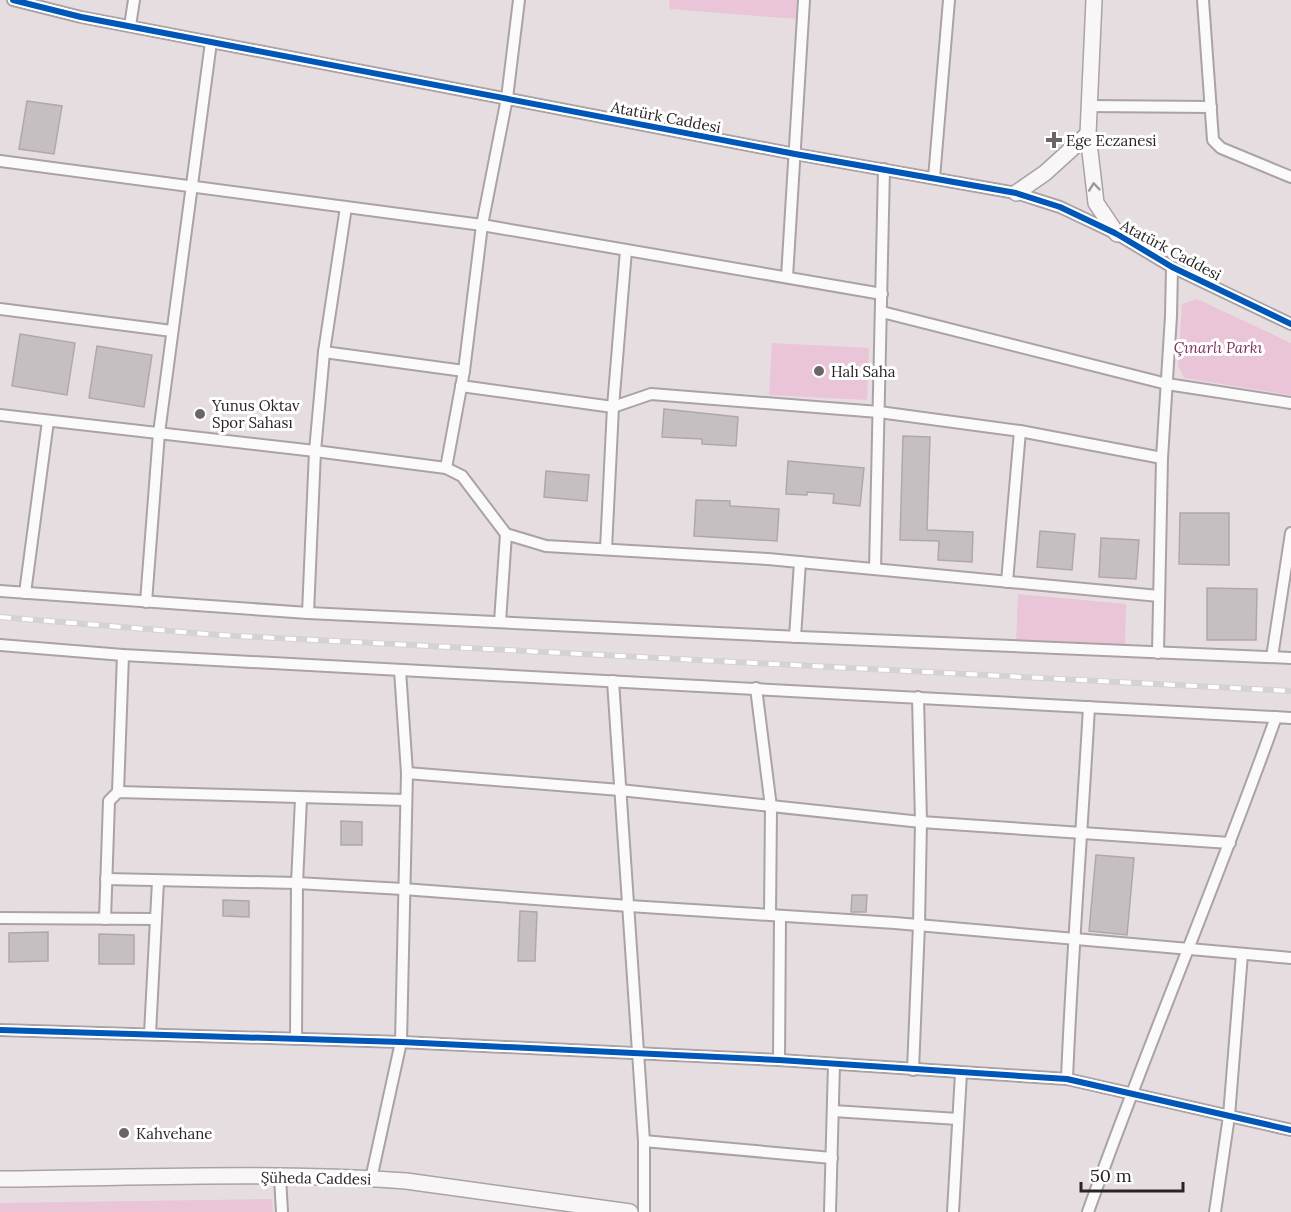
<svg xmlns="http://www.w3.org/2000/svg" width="1291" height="1212" font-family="Lora,serif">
	<rect width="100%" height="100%" fill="#e6dde1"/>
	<g fill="#eac5d7">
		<polygon points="669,0 797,0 796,19 670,9"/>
		<polygon points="1197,299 1291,343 1291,395 1184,378 1178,366 1182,304"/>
		<polygon points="772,343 869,348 867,400 769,395"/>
		<polygon points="1018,594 1126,604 1125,646 1016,643"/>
		<polygon points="272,1199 273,1212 0,1212 0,1203"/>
	</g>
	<g fill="#c6bfc2" stroke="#afa8ab" stroke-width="1.5">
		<polygon points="27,101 62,106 54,154 19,149"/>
		<polygon points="20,334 75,343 67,395 12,386"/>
		<polygon points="97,346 152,355 144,407 89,398"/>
		<polygon points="664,409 738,417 736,446 702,444 702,439 662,437"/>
		<polygon points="903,436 930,437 927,530 973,532 972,562 938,560 939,541 900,540"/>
		<polygon points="788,461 864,468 860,506 833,503 834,494 807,492 807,495 786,494"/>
		<polygon points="546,471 589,475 587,501 544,497"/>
		<polygon points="696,500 730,501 730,506 779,509 777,541 694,536"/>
		<polygon points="1180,513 1229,513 1229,565 1179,564"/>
		<polygon points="1040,531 1075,534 1072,570 1037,567"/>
		<polygon points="1101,538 1139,540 1136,579 1099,577"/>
		<polygon points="1207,588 1257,589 1256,640 1207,640"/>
		<polygon points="341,821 362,822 362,845 341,845"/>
		<polygon points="1096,855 1134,858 1127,935 1089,931"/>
		<polygon points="852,895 867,895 866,912 851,912"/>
		<polygon points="223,900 249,901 249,917 223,916"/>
		<polygon points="520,911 537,912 535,961 518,961"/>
		<polygon points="48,932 48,961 9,962 9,933"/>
		<polygon points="99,934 134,935 134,964 99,964"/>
	</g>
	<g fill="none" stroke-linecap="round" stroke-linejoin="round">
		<defs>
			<g id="street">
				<polyline points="13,0 81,17 795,154 1016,193 1060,207 1117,234 1172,267 1291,324"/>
				<polyline points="1203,0 1213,140 1221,148 1291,177"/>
				<polyline points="130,26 134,0"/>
				<polyline points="1089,106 1211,107"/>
				<polyline points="0,161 482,225 882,294"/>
				<polyline points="934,178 949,0"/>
				<polyline points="787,277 804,0"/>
				<polyline points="0,309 172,331"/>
				<polyline points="882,312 1167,384 1291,403"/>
				<polyline points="324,352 464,371"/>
				<polyline points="461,386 613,407 651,394 879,412 1020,431 1162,458"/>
				<polyline points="0,415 315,451 446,468 462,476 506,534 546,546 768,559 1159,596"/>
				<polyline points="446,468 464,371 482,225 507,98 519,0"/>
				<polyline points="606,549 613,407 626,250"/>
				<polyline points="875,569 884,169"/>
				<polyline points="1007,582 1020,431"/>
				<polyline points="0,591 308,613 800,637 1291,658"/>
				<polyline points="25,593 48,421"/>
				<polyline points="146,602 159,433 211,42"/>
				<polyline points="308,613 315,451 324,352 346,207"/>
				<polyline points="500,622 506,534"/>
				<polyline points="795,637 800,562"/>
				<polyline points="0,645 123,655 1291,718"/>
				<polyline points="1158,653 1162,458 1171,316 1172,267"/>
				<polyline points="1272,657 1291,533"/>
				<polyline points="613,681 644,1141 644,1212"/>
				<polyline points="756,688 771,807 770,915"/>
				<polyline points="407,773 620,790 921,822 1230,843"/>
				<polyline points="118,792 123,655"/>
				<polyline points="106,879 297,883 403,889 629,906 895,923 1291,958"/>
				<polyline points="0,918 156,919"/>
				<polyline points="105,919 109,801 118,792 406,800"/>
				<polyline points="0,1030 401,1042 779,1060 1067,1079 1291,1130"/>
				<polyline points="150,1034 158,881"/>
				<polyline points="296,1039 297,883 301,799"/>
				<polyline points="779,1060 780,916"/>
				<polyline points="913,1070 919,925 921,822 918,697"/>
				<path d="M 1067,1079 C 1072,955 1082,831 1089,707"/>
				<polyline points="833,1111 958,1119"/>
				<polyline points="644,1141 832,1158"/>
				<polyline points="280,1177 282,1212"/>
				<polyline points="371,1179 401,1042 407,773 400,670"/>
				<polyline points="830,1212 834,1064"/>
				<polyline points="953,1212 961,1073"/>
				<path d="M 1088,1212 C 1147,1046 1217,883 1276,717"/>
				<polyline points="1215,1212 1229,1116 1242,954"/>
			</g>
			<g id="secondary">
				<polyline points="1094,0 1088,134 1096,203 1117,234"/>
				<polyline points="1016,193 1045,173 1088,134"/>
				<path d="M 0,1179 C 135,1178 271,1171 406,1181 L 630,1212"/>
			</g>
		</defs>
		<use href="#street" stroke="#aaa2a6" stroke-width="14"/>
		<use href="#secondary" stroke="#aaa2a6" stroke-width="18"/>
		<use href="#street" stroke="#fbfafa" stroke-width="10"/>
		<use href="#secondary" stroke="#f9f6f7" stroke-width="15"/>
		<defs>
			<polyline id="rail" points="0,617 219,635 1291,691"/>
		</defs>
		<use href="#rail" stroke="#d4d2d3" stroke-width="6"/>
		<use href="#rail" stroke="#fff" stroke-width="4" stroke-dasharray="11" stroke-linecap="butt"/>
		<defs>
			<g id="cycleway">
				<polyline points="13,0 81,17 795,154 1016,193 1060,207 1117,234 1172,267 1291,324"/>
				<polyline points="0,1030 401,1042 779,1060 1067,1079 1291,1130"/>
			</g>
		</defs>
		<use href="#cycleway" stroke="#fff" stroke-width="10"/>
		<use href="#cycleway" stroke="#0057b8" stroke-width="6"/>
	</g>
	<defs><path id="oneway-chevron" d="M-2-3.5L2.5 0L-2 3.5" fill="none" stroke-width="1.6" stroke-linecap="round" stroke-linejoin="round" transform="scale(1.5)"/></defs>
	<use stroke="#9c9899" href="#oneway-chevron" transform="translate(1094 187) rotate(-96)"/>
	<g fill="#6c6568" stroke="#fff" stroke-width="2">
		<path d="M1051 131h6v6h6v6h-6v6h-6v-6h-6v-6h6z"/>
		<circle cx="819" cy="371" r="6"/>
		<circle cx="200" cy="414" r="6"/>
		<circle cx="124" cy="1133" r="6"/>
	</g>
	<g text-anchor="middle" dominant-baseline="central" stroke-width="6" stroke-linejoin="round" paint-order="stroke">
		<g font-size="15" fill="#2b2427" stroke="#fff">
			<text transform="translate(666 117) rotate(11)">Atatürk Caddesi</text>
			<text transform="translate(1171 250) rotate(28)">Atatürk Caddesi</text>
			<text transform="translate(316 1178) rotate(1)">Şüheda Caddesi</text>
		</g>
		<g font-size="15" fill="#2b2427" stroke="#fff" text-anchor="start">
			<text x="1066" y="140">Ege Eczanesi</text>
			<text x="831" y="371">Halı Saha</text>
			<text x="212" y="405">Yunus Oktav<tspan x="212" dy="17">Spor Sahası</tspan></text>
			<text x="136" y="1133">Kahvehane</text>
		</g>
		<g font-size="15" font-style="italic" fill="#802e5b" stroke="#fff">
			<text x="1218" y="347">Çınarlı Parkı</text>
		</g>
	</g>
	<path d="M1081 1182v9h102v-9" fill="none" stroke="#2b2427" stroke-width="3"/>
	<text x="1090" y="1182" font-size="18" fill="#2b2427" stroke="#ffffff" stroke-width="4.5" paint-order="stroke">50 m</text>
</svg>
